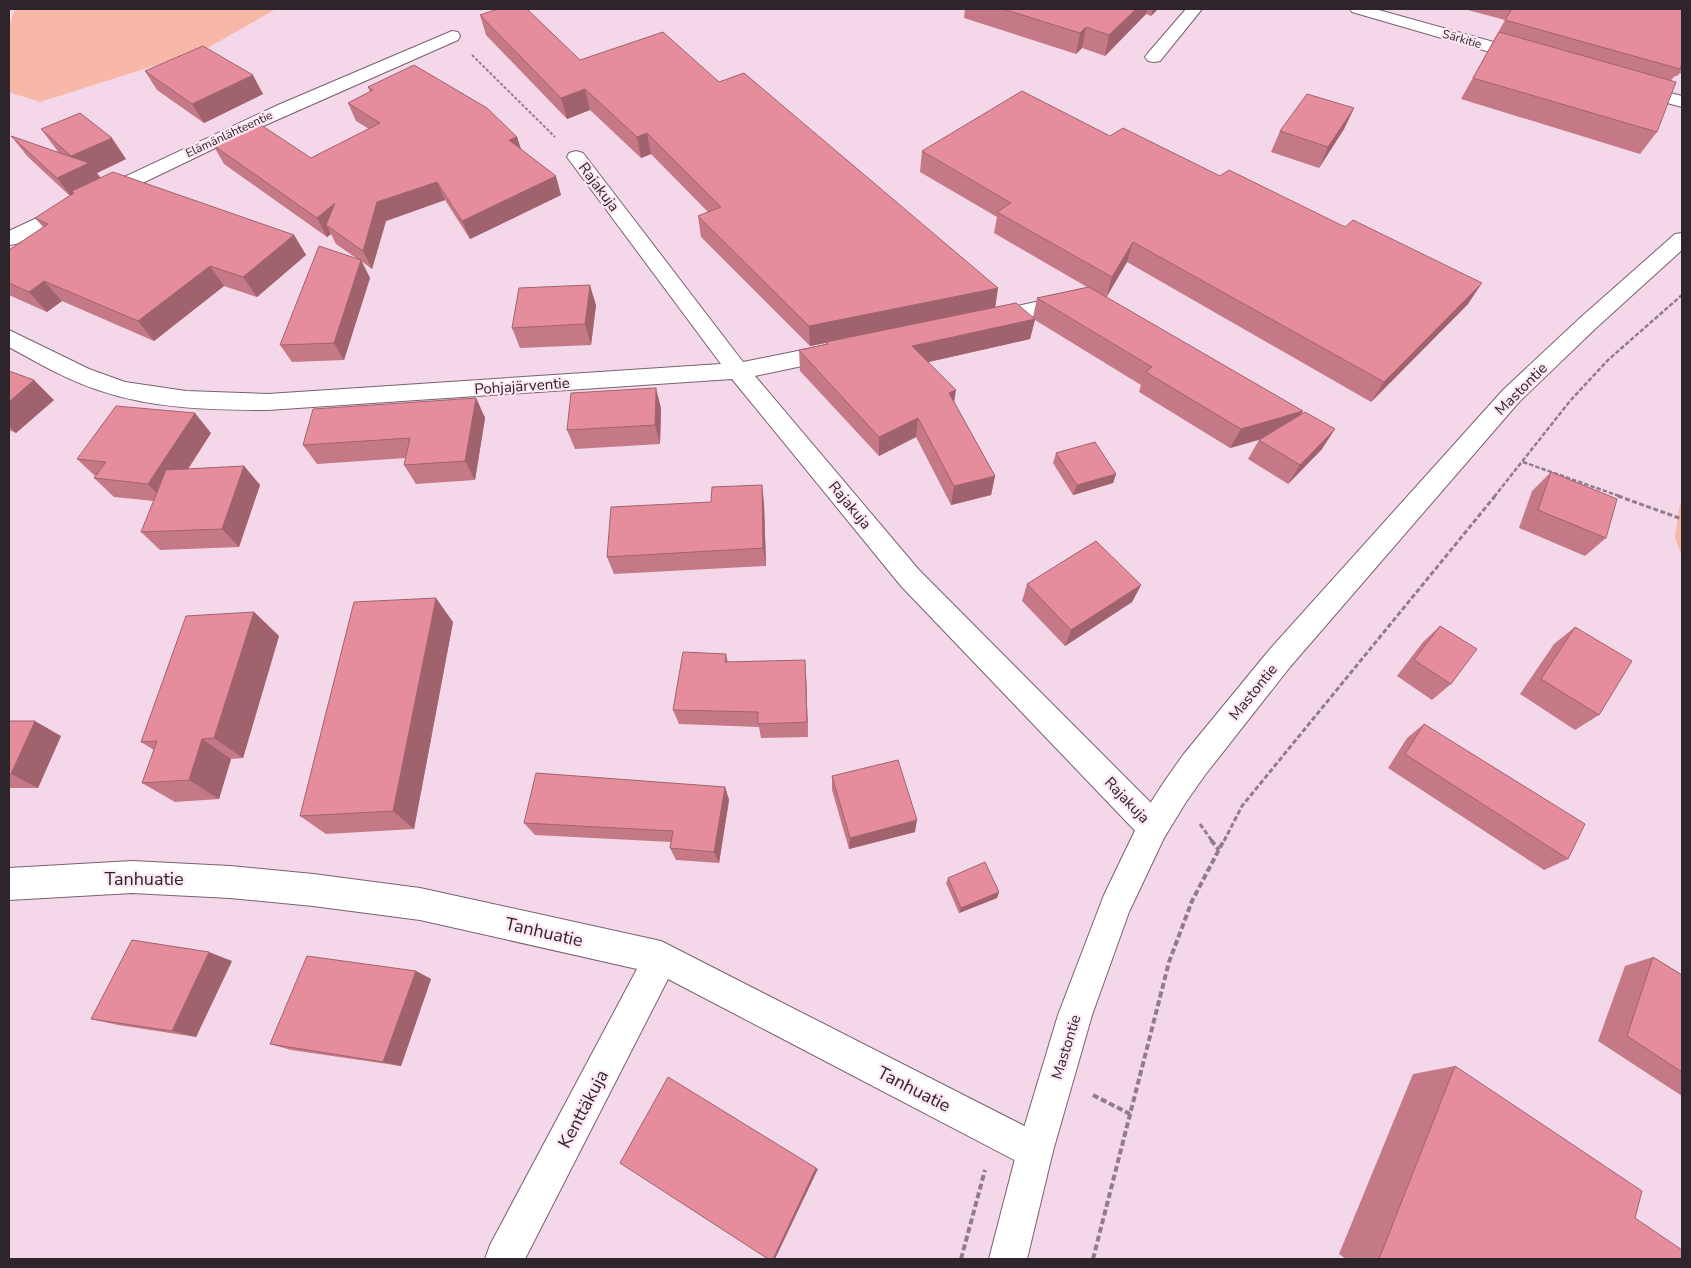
<svg xmlns="http://www.w3.org/2000/svg" width="1691" height="1268" font-family="'Nunito Sans',sans-serif">
	<rect width="100%" height="100%" fill="#f4d7e9"/>
	<g fill="#f7b8a7">
		<polygon points="15,9 276,9 204,50 40,102 9,92 9,27"/>
		<polygon points="1680,504 1682,505 1682,557 1675,537"/>
	</g>
	<g fill="none" stroke-linecap="round" stroke-linejoin="round">
		<defs>
			<g id="street">
				<polygon points="1186,9 1202,9 1160,61 1154,62 1148,61 1145,57 1148,53"/>
				<polygon points="1350,9 1375,9 1533,53 1536,57 1533,61 1527,62 1521,61 1352,12"/>
				<polygon points="452,31 458,32 460,36 458,40 236,138 16,244 9,245 9,231 278,105"/>
				<polygon points="1633,83 1682,96 1682,107 1627,92 1624,88 1627,84"/>
				<path d="M 576,151 L 583,153 L 743,362 L 837,343 L 845,345 L 848,351 L 845,357 L 755,376 L 919,570 L 1164,816 L 1168,827 L 1164,838 L 1153,842 L 1142,838 L 901,586 L 732,379 L 268,410 C 210,410 154,409 98,390 C 67,380 38,363 9,347 L 9,330 L 89,369 L 125,382 L 186,391 L 268,394 L 721,364 L 567,157 L 569,153 Z"/>
				<polygon points="1040,301 1048,303 1051,308 1048,313 989,326 981,324 978,319 981,314"/>
				<polygon points="132,861 230,866 313,874 420,888 661,941 1048,1138 1053,1151 1048,1164 1035,1169 1022,1164 668,979 525,1259 485,1259 490,1245 637,969 420,920 313,906 230,898 132,893 9,900 9,868"/>
			</g>
			<polygon id="secondary" points="1682,233 1682,250 1596,328 1519,402 1290,667 1205,775 1186,802 1164,838 1129,912 1092,1015 1053,1151 1027,1259 989,1259 1017,1151 1058,1015 1104,895 1142,816 1164,782 1183,755 1270,649 1503,390 1580,318 1675,234"/>
		</defs>
		<use href="#street" stroke="#796170" stroke-width="2"/>
		<use href="#secondary" stroke="#796170" stroke-width="2"/>
		<polyline stroke="#917d8a" stroke-width="2" stroke-dasharray="3 2" stroke-linecap="butt" points="472,55 555,137"/>
		<g stroke="#917d8a" stroke-width="2.5" stroke-dasharray="4.5 2" stroke-linecap="butt">
			<polyline points="1523,462 1622,497"/>
			<polyline points="1494,497 1570,401 1608,360 1682,295"/>
		</g>
		<g stroke="#917d8a" stroke-width="3" stroke-dasharray="5 2.5" stroke-linecap="butt">
			<polyline points="1618,496 1682,519"/>
			<polyline points="1200,824 1212,841"/>
			<polyline points="1224,841 1242,806 1495,496"/>
		</g>
		<g stroke="#917d8a" stroke-width="4" stroke-dasharray="6 3" stroke-linecap="butt">
			<polyline points="1211,840 1219,850"/>
			<polyline points="1093,1095 1130,1114"/>
			<polyline points="961,1259 985,1170"/>
			<polyline points="1093,1259 1169,962 1192,901 1224,840"/>
		</g>
		<use href="#street" fill="#fff" fill-rule="evenodd"/>
		<use href="#secondary" fill="#fff" fill-rule="evenodd"/>
	</g>
	<g fill="#c57987">
		<polygon points="965,9 1158,9 1151,16 1146,14 1105,56 1082,48 1076,54 964,18"/>
		<polygon points="1464,9 1682,9 1682,74 1680,73 1677,76 1675,76 1671,80 1657,132 1640,154 1461,99 1505,20"/>
		<polygon points="480,15 580,60 719,82 998,288 995,307 1033,317 1037,298 1087,287 994,233 997,217 920,172 922,151 1110,136 1468,304 1371,402 1127,262 1106,297 1301,414 1322,449 1288,484 1248,459 1259,440 1230,448 1139,392 1141,385 1035,320 1030,339 928,362 954,402 995,476 991,495 951,505 916,437 879,456 800,371 799,350 826,344 826,343 810,346 701,237 698,216 708,212 651,154 641,158 590,110 567,119 486,35"/>
		<polygon points="145,71 263,94 204,123 157,90"/>
		<polygon points="368,87 517,137 521,149 561,195 470,239 445,200 386,221 372,269 361,261 370,278 344,360 292,362 280,345 359,260 336,244 331,234 327,237 224,164 213,145 311,158 369,129 356,121 348,103 370,92"/>
		<polygon points="1354,108 1344,129 1319,168 1271,152 1280,131"/>
		<polygon points="41,129 126,159 97,173 100,178 294,235 306,255 257,297 224,286 154,341 62,301 47,312 9,295 9,250 43,227 35,218 70,196 28,157 11,136 59,153"/>
		<polygon points="596,305 591,345 520,348 512,328"/>
		<polygon points="9,371 54,400 16,433 9,430"/>
		<polygon points="476,398 485,418 475,480 416,484 404,465 406,458 317,464 303,445"/>
		<polygon points="661,408 660,444 575,449 567,430"/>
		<polygon points="211,433 188,469 244,466 260,485 239,547 160,550 141,532 154,501 114,497 94,478 95,476 77,459"/>
		<polygon points="1056,453 1116,474 1113,483 1073,495 1053,463"/>
		<polygon points="1551,472 1606,538 1585,556 1519,528 1532,491"/>
		<polygon points="762,485 764,504 766,566 614,574 607,557 711,502"/>
		<polygon points="1027,584 1141,585 1132,602 1065,646 1022,601"/>
		<polygon points="254,612 279,636 243,758 231,759 219,799 175,802 142,783 154,750 141,742"/>
		<polygon points="453,622 414,829 326,834 300,816"/>
		<polygon points="1440,626 1451,684 1432,700 1397,676 1423,642"/>
		<polygon points="1575,627 1599,715 1575,730 1520,694 1554,644"/>
		<polygon points="726,654 728,662 806,675 808,737 761,738 759,727 679,724 673,710"/>
		<polygon points="9,721 61,736 38,788 9,788"/>
		<polygon points="1424,724 1568,859 1544,870 1388,768 1407,738"/>
		<polygon points="832,776 915,832 849,849 832,790"/>
		<polygon points="725,787 729,800 719,863 676,860 670,848 671,842 535,835 524,823"/>
		<polygon points="948,878 999,892 997,898 959,913 946,883"/>
		<polygon points="1653,957 1682,975 1682,1096 1598,1041 1625,966"/>
		<polygon points="232,961 196,1037 118,1025 91,1019"/>
		<polygon points="416,971 431,979 401,1066 291,1050 270,1044"/>
		<polygon points="1455,1066 1635,1218 1682,1259 1346,1259 1339,1254 1413,1074"/>
	</g>
	<g fill="#a0636e">
		<polygon points="1136,9 1147,9 1146,14 1105,56 1109,35"/>
		<polygon points="1153,9 1158,9 1151,16"/>
		<polygon points="1086,27 1082,48 1076,54 1080,33"/>
		<polygon points="253,75 263,94 204,123 192,104"/>
		<polygon points="585,89 590,110 567,119 561,98"/>
		<polygon points="1354,108 1344,129 1319,168 1328,147"/>
		<polygon points="647,133 651,154 641,158 637,137"/>
		<polygon points="517,137 523,156 509,140"/>
		<polygon points="112,138 126,159 97,173 105,184 72,191 76,197 73,199 57,178 71,156"/>
		<polygon points="556,176 561,195 470,239 462,221"/>
		<polygon points="437,182 445,200 386,221 372,269 363,251 377,202"/>
		<polygon points="335,203 326,225 331,234 327,237 317,218"/>
		<polygon points="294,235 306,255 257,297 243,277"/>
		<polygon points="1133,242 1127,262 1106,298 1112,277"/>
		<polygon points="361,260 370,278 344,360 334,343"/>
		<polygon points="210,266 224,286 154,341 138,321"/>
		<polygon points="44,281 62,301 47,312 29,292"/>
		<polygon points="1482,283 1468,304 1371,402 1384,382"/>
		<polygon points="590,285 596,305 591,345 585,324"/>
		<polygon points="998,288 995,308 810,346 809,326"/>
		<polygon points="1035,319 1030,339 911,366 912,346"/>
		<polygon points="34,380 54,400 16,433 9,426 9,402"/>
		<polygon points="656,388 661,408 660,444 655,425"/>
		<polygon points="956,390 953,410 949,393"/>
		<polygon points="476,398 485,418 475,480 465,461"/>
		<polygon points="1303,411 1292,430 1230,448 1241,429"/>
		<polygon points="195,413 211,433 166,503 148,484"/>
		<polygon points="918,418 916,437 879,456 879,437"/>
		<polygon points="1335,429 1322,449 1288,484 1300,465"/>
		<polygon points="244,466 260,485 239,547 222,529"/>
		<polygon points="1116,474 1113,483 1073,495 1077,485"/>
		<polygon points="995,476 991,495 951,505 954,486"/>
		<polygon points="762,485 764,504 766,566 763,548"/>
		<polygon points="1141,585 1132,602 1065,646 1071,630"/>
		<polygon points="436,598 453,622 414,829 393,811"/>
		<polygon points="254,612 279,636 243,758 214,738"/>
		<polygon points="805,660 806,675 808,737 807,722"/>
		<polygon points="35,721 61,736 38,788 11,774"/>
		<polygon points="202,739 231,759 219,799 189,780"/>
		<polygon points="725,787 729,800 719,863 714,852"/>
		<polygon points="917,820 915,832 849,849 850,838"/>
		<polygon points="999,892 997,898 959,913 961,908"/>
		<polygon points="209,952 232,961 196,1037 172,1031"/>
		<polygon points="416,971 431,979 401,1066 383,1062"/>
		<polygon points="816,1168 818,1169 775,1259 773,1259"/>
	</g>
	<g fill="#e58d9d" stroke="#a0636e">
		<polygon points="498,9 527,9 580,60 663,32 719,82 744,73 998,288 809,326 698,216 721,207 647,133 637,137 585,89 561,98 480,15"/>
		<polygon points="1003,9 1136,9 1109,35 1086,27 1080,33"/>
		<polygon points="1512,9 1682,9 1682,63 1680,69 1505,20"/>
		<polygon points="1499,32 1676,82 1657,132 1473,78"/>
		<polygon points="203,46 253,75 192,104 145,71"/>
		<polygon points="414,65 487,108 517,137 509,140 556,176 462,221 437,182 377,202 363,251 326,225 335,203 317,218 213,145 258,123 311,158 380,123 348,103 373,90 368,87"/>
		<polygon points="1022,91 1110,136 1123,128 1220,176 1229,170 1345,227 1353,220 1482,283 1384,382 1133,242 1112,277 997,212 1011,203 922,151"/>
		<polygon points="1307,94 1354,108 1328,147 1280,131"/>
		<polygon points="80,113 112,138 71,156 41,129"/>
		<polygon points="11,136 89,163 57,178"/>
		<polygon points="113,172 294,235 243,277 210,266 138,321 44,281 29,292 9,283 9,250 48,224 35,218 74,193 72,191"/>
		<polygon points="319,246 361,260 334,343 280,345"/>
		<polygon points="590,285 585,324 512,328 519,288"/>
		<polygon points="1089,287 1303,411 1241,429 1146,372 1152,367 1037,298"/>
		<polygon points="1016,303 1035,319 912,346 956,390 949,393 995,476 954,486 918,418 879,437 799,350 828,344 826,342"/>
		<polygon points="9,371 34,380 9,402"/>
		<polygon points="656,388 655,425 567,430 571,393"/>
		<polygon points="476,398 465,461 404,465 410,438 303,445 313,409"/>
		<polygon points="116,406 195,413 148,484 94,478 106,462 77,459"/>
		<polygon points="1305,412 1335,429 1300,465 1259,440"/>
		<polygon points="1095,442 1116,474 1077,485 1056,453"/>
		<polygon points="244,466 222,529 141,532 166,470"/>
		<polygon points="1551,472 1617,499 1606,538 1538,510"/>
		<polygon points="762,485 763,548 607,557 611,507 711,502 712,487"/>
		<polygon points="1096,541 1141,585 1071,630 1027,584"/>
		<polygon points="436,598 393,811 300,816 354,602"/>
		<polygon points="254,612 214,738 202,739 189,780 142,783 157,741 141,742 186,616"/>
		<polygon points="1440,626 1477,649 1451,684 1414,660"/>
		<polygon points="1575,627 1632,661 1599,715 1541,679"/>
		<polygon points="683,652 726,654 725,662 805,660 807,722 758,724 758,712 673,710"/>
		<polygon points="9,721 35,721 11,774 9,775"/>
		<polygon points="1424,724 1585,824 1568,859 1405,754"/>
		<polygon points="898,760 917,820 850,838 832,776"/>
		<polygon points="536,773 725,787 714,852 670,848 673,831 524,823"/>
		<polygon points="985,862 999,892 961,908 948,878"/>
		<polygon points="132,940 209,952 172,1031 91,1019"/>
		<polygon points="307,956 416,971 383,1062 270,1044"/>
		<polygon points="1653,957 1682,975 1682,1072 1627,1036"/>
		<polygon points="1455,1066 1642,1191 1635,1218 1682,1250 1682,1259 1379,1259"/>
		<polygon points="668,1077 816,1168 773,1259 768,1259 620,1163"/>
	</g>
	<g text-anchor="middle" dominant-baseline="central" stroke-width="4.5" stroke-linejoin="round" paint-order="stroke">
		<g font-size="12" fill="#2e242b" stroke="#fde7f5">
			<text transform="translate(1462 39) rotate(16)">Särkitie</text>
			<text transform="translate(229 134) rotate(-25)">Elämänlähteentie</text>
		</g>
		<g font-size="15" fill="#2e242b" stroke="#fde7f5">
			<text transform="translate(599 187) rotate(53)">Rajakuja</text>
			<text transform="translate(522 386) rotate(-4)">Pohjajärventie</text>
			<text transform="translate(1521 389) rotate(-45)">Mastontie</text>
			<text transform="translate(850 505) rotate(50)">Rajakuja</text>
			<text transform="translate(1253 692) rotate(-51)">Mastontie</text>
			<text transform="translate(1127 800) rotate(46)">Rajakuja</text>
			<text transform="translate(1066 1047) rotate(-73)">Mastontie</text>
		</g>
		<g font-size="18" fill="#2e242b" stroke="#fde7f5">
			<text x="144" y="879">Tanhuatie</text>
			<text transform="translate(544 932) rotate(13)">Tanhuatie</text>
			<text transform="translate(914 1089) rotate(27)">Tanhuatie</text>
			<text transform="translate(583 1109) rotate(-62)">Kenttäkuja</text>
		</g>
	</g>
	<rect width="1691" height="1268" fill="none" stroke="#2e242b" stroke-width="20"/>
</svg>
